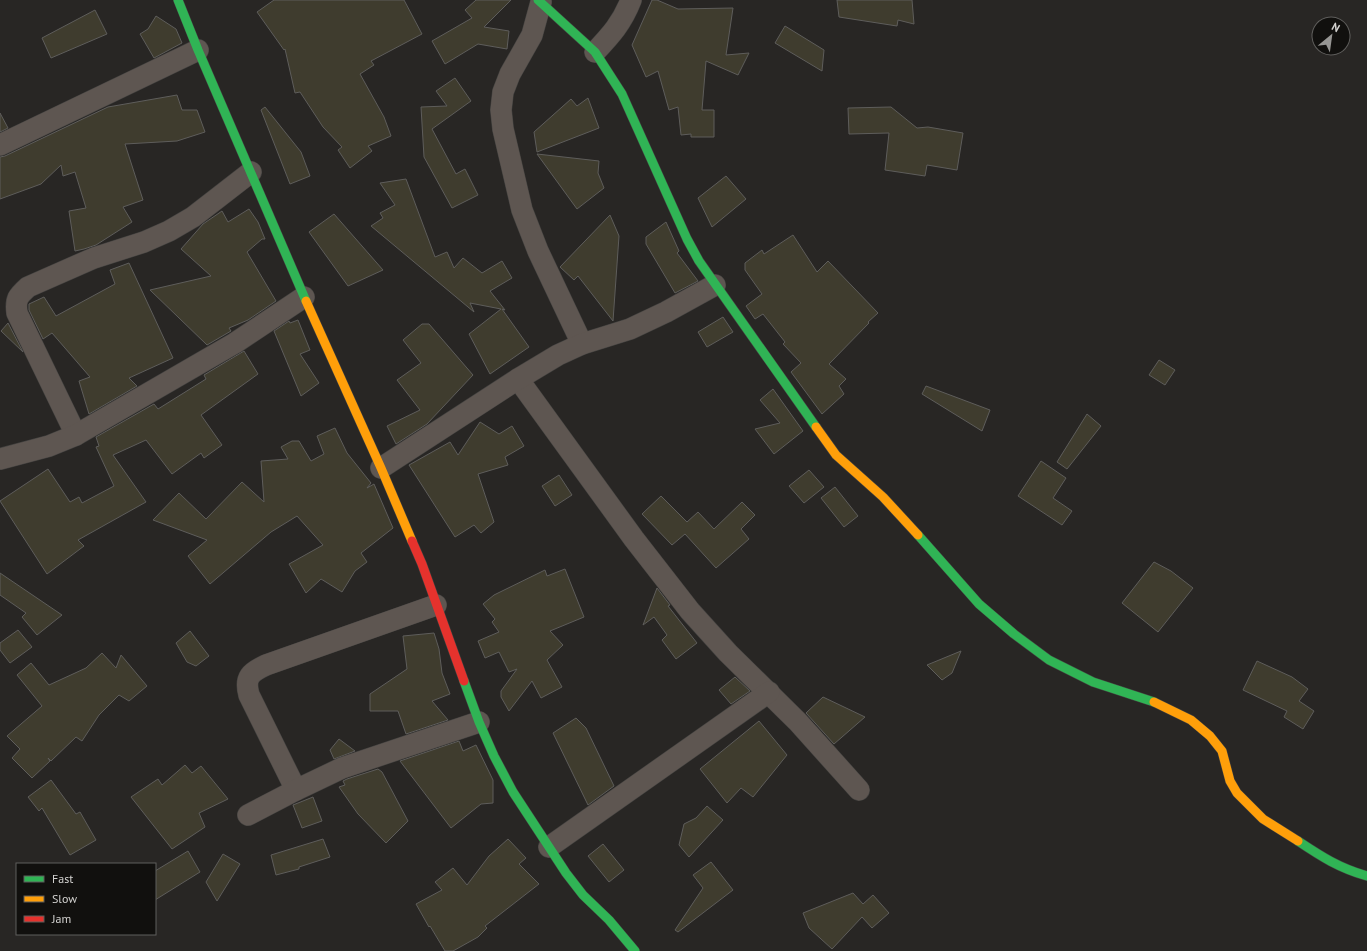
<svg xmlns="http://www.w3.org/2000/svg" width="1367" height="951" font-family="'PT Sans',sans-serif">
	<rect width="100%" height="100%" fill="#282624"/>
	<g fill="#3f3c2e" stroke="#5e5d5b">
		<polygon points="274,0 404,0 422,34 371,61 374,65 360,74 384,117 391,136 368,146 372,151 350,168 338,150 342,147 323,127 300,92 295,93 285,49 284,50 257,12"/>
		<polygon points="476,0 511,0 484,27 509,31 507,49 478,44 445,64 432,41 472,18 465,10"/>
		<polygon points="652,0 657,0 678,9 733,8 726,55 749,53 738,75 706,61 702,110 714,110 714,137 691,137 691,134 681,135 678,107 669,110 658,71 646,77 632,45"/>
		<polygon points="837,0 912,0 914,24 898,20 897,26 839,17"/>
		<polygon points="95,10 107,34 51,58 42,38"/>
		<polygon points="156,16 176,29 182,43 154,58 140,34 148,29"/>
		<polygon points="785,26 824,50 822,71 775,43"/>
		<polygon points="455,78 471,101 432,129 456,174 465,169 478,195 452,208 424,157 421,107 447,106 436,91"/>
		<polygon points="177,95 182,110 197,110 205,132 177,141 125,144 143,200 123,207 132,222 96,245 84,249 75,251 69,211 86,208 75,172 63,176 61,165 41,184 0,199 0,157 5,156 108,107"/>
		<polygon points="588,98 599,128 537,152 534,132 571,99 577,106"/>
		<polygon points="265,107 301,152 310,176 290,184 261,110"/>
		<polygon points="891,107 917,128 928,127 963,133 957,170 927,165 925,176 885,170 889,133 849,134 848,108"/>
		<polygon points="0,113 8,128 0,132"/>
		<polygon points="537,154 599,161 598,173 604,188 577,209"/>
		<polygon points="726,176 746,199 712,227 698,198"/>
		<polygon points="406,179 435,257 447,252 454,268 463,258 482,273 502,261 512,278 490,291 505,310 502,309 529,347 490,374 469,334 501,309 470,303 474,312 371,226 383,218 380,213 395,205 380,183"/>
		<polygon points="249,209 258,222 265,239 262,239 247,252 276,301 248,320 229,328 231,331 207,345 150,290 211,276 181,249 203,224 222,211 228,222"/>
		<polygon points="334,214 383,270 348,286 309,232"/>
		<polygon points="610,215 619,236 613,321 578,276 574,280 560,267"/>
		<polygon points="666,222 679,251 677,253 698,281 675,293 646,244 646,237"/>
		<polygon points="793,235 817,272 828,261 878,313 868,322 869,323 829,364 846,379 839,386 844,394 822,414 791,372 801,363 783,344 785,342 763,314 755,319 746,306 762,294 745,270 745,263 762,250 764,254"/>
		<polygon points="129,263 173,358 129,378 137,386 89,414 79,381 90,377 52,333 43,339 29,310 29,304 44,297 56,316 115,284 110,270"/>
		<polygon points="723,317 733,332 707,347 698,332"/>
		<polygon points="298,320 310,350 300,354 319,383 301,396 274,331 289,321 290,323"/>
		<polygon points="8,323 23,352 1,331"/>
		<polygon points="422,324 429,324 473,375 427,424 396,444 387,426 420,410 397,380 421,363 403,340"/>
		<polygon points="244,351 258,374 201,415 222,445 204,458 201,453 172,474 146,440 113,455 146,502 78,540 84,546 47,574 0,501 48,469 70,502 79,497 82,503 114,486 96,447 99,446 96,437 154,404 158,409 206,379 204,375"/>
		<polygon points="1159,360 1175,370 1165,385 1149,375"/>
		<polygon points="926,386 990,410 982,431 922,394"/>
		<polygon points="773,389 803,431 774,454 755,429 780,423 760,400"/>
		<polygon points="1087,414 1101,426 1067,469 1057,462"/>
		<polygon points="480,422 499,434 512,426 524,446 505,457 508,465 478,474 494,522 481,533 474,525 455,537 409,465 450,442 458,455"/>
		<polygon points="335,428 347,453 371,483 367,488 374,484 393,528 361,553 367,562 355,571 342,592 321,579 306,593 289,564 323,545 297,516 271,532 210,584 188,556 207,540 153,520 179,493 206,519 242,482 264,502 261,461 288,459 281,447 292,441 299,441 311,461 324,454 317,436"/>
		<polygon points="1041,461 1066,478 1053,498 1072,511 1062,525 1018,496"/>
		<polygon points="809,470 824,487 804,503 789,486"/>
		<polygon points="559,475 572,495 555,506 542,486"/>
		<polygon points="835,487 858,516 844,527 821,498"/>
		<polygon points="661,496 687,522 698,512 714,529 742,502 755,515 741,529 749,539 716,568 685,534 672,545 642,514"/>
		<polygon points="1154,562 1171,571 1193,588 1158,632 1122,603"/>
		<polygon points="565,569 584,617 550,631 563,645 547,660 562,687 541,698 532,681 509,711 501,697 501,691 517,669 509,672 499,652 485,658 478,641 499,632 492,622 495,619 483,604 494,595 545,570 547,576"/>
		<polygon points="0,573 62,615 37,635 22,617 26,613 0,595"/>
		<polygon points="657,588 670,605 668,606 697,643 676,659 662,640 667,635 654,617 643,625"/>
		<polygon points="18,630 32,647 10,663 0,650 0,643"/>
		<polygon points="190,631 209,656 196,666 187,662 176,643"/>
		<polygon points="434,633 439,649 442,673 450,694 432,701 448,720 406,734 398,711 370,711 370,694 407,669 403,636"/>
		<polygon points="961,651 952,673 942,680 927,665"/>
		<polygon points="102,653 116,668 121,655 147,686 129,701 119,695 99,715 82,741 76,737 51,761 48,758 50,761 32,778 12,758 20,749 7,736 42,706 17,675 31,663 49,685 86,668"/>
		<polygon points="1257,661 1292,677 1308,689 1299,701 1314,711 1303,729 1284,717 1287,711 1243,690"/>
		<polygon points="735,677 750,691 731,704 719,690"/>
		<polygon points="823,697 865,717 834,744 806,713"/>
		<polygon points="576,718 586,728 614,786 588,805 553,733"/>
		<polygon points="759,721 787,755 753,797 741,788 727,803 700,769"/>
		<polygon points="339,739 355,751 334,759 330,750"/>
		<polygon points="459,741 463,751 476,745 493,780 493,803 481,804 451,828 400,761"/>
		<polygon points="185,765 192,773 201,766 228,799 199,813 205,827 172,849 131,797 158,779 162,785"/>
		<polygon points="378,769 382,772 408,821 386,843 358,814 339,787 345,785 343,781 347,779"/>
		<polygon points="51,780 76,814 80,812 96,840 70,855 42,808 39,811 28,797"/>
		<polygon points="313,797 322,821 302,828 293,805"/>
		<polygon points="707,806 723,820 689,857 679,845 684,824 696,818"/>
		<polygon points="323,839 330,857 299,867 299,869 276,875 271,855"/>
		<polygon points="508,839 526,858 519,864 539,884 485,926 487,928 478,937 453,951 445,951 430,926 429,927 416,904 442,890 435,882 453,868 467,885 489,856"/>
		<polygon points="603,844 624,870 609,882 588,856"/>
		<polygon points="188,851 200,872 155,900 155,871"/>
		<polygon points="223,854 240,864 217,901 206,882"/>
		<polygon points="711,862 733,890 678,932 675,930 703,888 693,875"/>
		<polygon points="853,893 863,904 873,895 889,913 872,928 862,917 832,949 809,928 803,913"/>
	</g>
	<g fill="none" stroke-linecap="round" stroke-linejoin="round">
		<defs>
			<g id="street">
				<polyline points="541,2 532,35 510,74 503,92 501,110 503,129 522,210 538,251 582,344"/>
				<path d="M 595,52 C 611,35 622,23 631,0"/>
				<polyline points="0,145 198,50"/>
				<polyline points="518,379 634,539 690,611 728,653 798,722 859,790"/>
				<path d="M 76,435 L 17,313 C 15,299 18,296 28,287 L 94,258 L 144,242 L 169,231 L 193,217 L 251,172"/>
				<polyline points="0,459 49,446 76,435 235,343 304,297"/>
				<polyline points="381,468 518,379 558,355 582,344 630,329 666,312 715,285"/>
				<path d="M 296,790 L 249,695 C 244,677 251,672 266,665 L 436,605"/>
				<polyline points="248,815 296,790 342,768 479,722"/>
				<polyline points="549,847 769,692"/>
			</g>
			<g id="fast">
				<polyline points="178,0 198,50 306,301"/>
				<polyline points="538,0 595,52 622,94 687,239 699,261 816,427"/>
				<polyline points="918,535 979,604 1014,634 1049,660 1093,682 1154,702"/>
				<polyline points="464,681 479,722 494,756 513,792 566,873 583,895 609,920 635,951"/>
				<path d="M 1298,841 C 1322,857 1339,868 1367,876"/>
			</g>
			<g id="slow">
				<polyline points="306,301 381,468 412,541"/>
				<polyline points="816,427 836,455 883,497 918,535"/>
				<polyline points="1154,702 1191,720 1210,736 1222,751 1230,781 1237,793 1263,819 1298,841"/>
			</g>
			<polyline id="jam" points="412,541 422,564 464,681"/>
		</defs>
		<use href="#street" stroke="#434240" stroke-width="22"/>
		<use href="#fast" stroke="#434240" stroke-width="10"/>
		<use href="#slow" stroke="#434240" stroke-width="10"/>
		<use href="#jam" stroke="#434240" stroke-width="10"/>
		<use href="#street" stroke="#5e5651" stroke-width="21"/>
		<use href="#fast" stroke="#30b455" stroke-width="9"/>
		<use href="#slow" stroke="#ff9f0a" stroke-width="9"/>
		<use href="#jam" stroke="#e5322d" stroke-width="9"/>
	</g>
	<rect x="16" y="863" width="140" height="72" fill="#11100e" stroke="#5f5e5c"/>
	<rect x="24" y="876" width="20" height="6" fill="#30b455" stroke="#5f5e5c"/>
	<text x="52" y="883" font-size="12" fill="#d3d2d0">Fast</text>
	<rect x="24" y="896" width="20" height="6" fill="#ff9f0a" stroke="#5f5e5c"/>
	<text x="52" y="903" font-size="12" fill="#d3d2d0">Slow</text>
	<rect x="24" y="916" width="20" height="6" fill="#e5322d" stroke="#5f5e5c"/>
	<text x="52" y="923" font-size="12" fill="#d3d2d0">Jam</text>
	<g transform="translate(1331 36) rotate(29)"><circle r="19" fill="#11100e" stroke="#5f5e5c"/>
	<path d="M0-3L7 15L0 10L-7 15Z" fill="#979694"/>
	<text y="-6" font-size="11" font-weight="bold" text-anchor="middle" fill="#d3d2d0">N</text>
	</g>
</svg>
